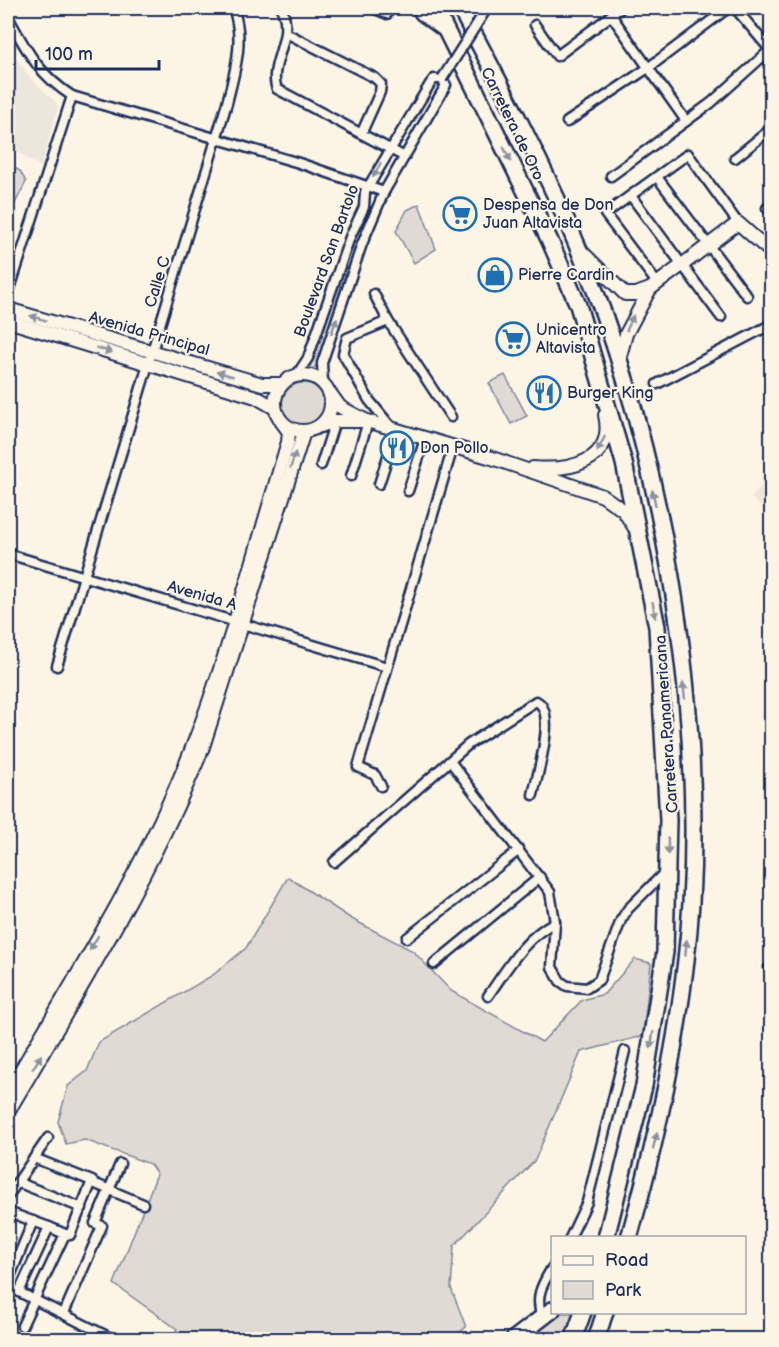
<svg xmlns="http://www.w3.org/2000/svg" width="779" height="1347" font-family="'Balsamiq Sans',sans-serif">
	<rect width="100%" height="100%" fill="#fcf5e5"/>
	<filter id="ink" filterUnits="userSpaceOnUse"><feTurbulence type="fractalNoise" baseFrequency=".0167" numOctaves="2"/><feDisplacementMap in="SourceGraphic" scale="12" xChannelSelector="R" yChannelSelector="G"/><feConvolveMatrix kernelMatrix="1 2 1 2 8 2 1 2 1" color-interpolation-filters="sRGB"/></filter>
	<g filter="url(#ink)">
		<g fill="#ece7dc">
			<polygon points="8,45 30,78 57,103 58,107 41,167 8,146"/>
			<polygon points="771,474 771,515 751,498"/>
		</g>
		<g fill="#dfdbd4" stroke="#7d8599" stroke-width="1.5">
			<polygon points="8,164 20,171 26,182 8,217"/>
			<polygon points="419,204 436,249 414,263 396,231 407,210"/>
			<polygon points="361,225 364,229 346,272 316,366 311,370 310,365 340,270"/>
			<polygon points="505,375 527,416 511,424 489,383"/>
			<circle cx="303" cy="404" r="21"/>
			<polygon points="288,877 350,918 413,951 451,991 542,1042 582,1000 604,994 635,959 651,963 643,1036 581,1052 535,1160 454,1246 451,1288 466,1327 452,1339 341,1340 335,1336 334,1340 172,1339 177,1329 114,1284 157,1174 150,1164 85,1140 66,1144 58,1122 68,1086 87,1071 99,1042 213,975 246,948"/>
			<polygon points="556,1313 575,1313 564,1339 522,1340"/>
		</g>
		<g fill="none" stroke-linecap="round" stroke-linejoin="round">
			<defs>
				<g id="street">
					<path d="M 281,8 C 296,36 267,65 277,89 L 403,156"/>
					<polyline points="373,8 387,14"/>
					<polyline points="735,8 772,52"/>
					<polyline points="611,15 686,121"/>
					<path d="M 8,17 C 27,51 38,74 72,96 L 299,163 L 384,192"/>
					<polyline points="535,25 557,56 621,8"/>
					<polyline points="286,33 375,78 381,84 380,92 362,132"/>
					<polyline points="567,122 648,68 728,8"/>
					<polyline points="735,158 772,128"/>
					<polyline points="611,176 711,103 770,50"/>
					<polyline points="657,177 747,296"/>
					<polyline points="631,196 721,317"/>
					<polyline points="767,208 772,204"/>
					<polyline points="657,283 605,214 688,154 738,223"/>
					<polyline points="374,294 388,321 451,417"/>
					<polyline points="8,295 72,96"/>
					<polyline points="388,321 347,338 343,354 369,400 392,428"/>
					<polyline points="296,376 308,358 350,237 364,207 365,192 430,84 434,79 442,79 446,85 384,192 362,244 322,363 323,382"/>
					<polyline points="657,384 772,324"/>
					<polyline points="321,465 335,421"/>
					<polyline points="351,476 368,422"/>
					<polyline points="379,484 396,431"/>
					<polyline points="408,491 425,439"/>
					<polyline points="8,554 387,667"/>
					<path d="M 57,666 L 227,103 C 235,70 245,40 233,8"/>
					<polyline points="450,761 550,892 555,922 552,967 560,981 567,986 587,988 599,980 621,920 628,909 666,871"/>
					<polyline points="381,786 375,775 358,767 453,447"/>
					<path d="M 334,862 L 469,744 L 536,701 C 558,710 537,775 533,795"/>
					<polyline points="407,938 519,850"/>
					<polyline points="434,964 540,877"/>
					<polyline points="769,968 772,967"/>
					<path d="M 488,996 C 507,969 524,938 555,922"/>
					<polyline points="34,1158 92,1181 70,1235 65,1234"/>
					<polyline points="17,1182 82,1208"/>
					<polyline points="91,1182 143,1204"/>
					<polyline points="8,1196 48,1138"/>
					<polyline points="8,1212 49,1227 19,1292 115,1340"/>
					<polyline points="570,1238 587,1202 625,1051"/>
					<polyline points="8,1281 33,1221"/>
					<polyline points="64,1313 102,1226 95,1223 120,1164"/>
					<path d="M 542,1318 C 535,1297 541,1286 552,1268"/>
					<polyline points="22,1326 65,1234 49,1227"/>
				</g>
				<g id="secondary">
					<polyline points="581,251 625,294 636,294 650,289 738,223 772,253"/>
					<polyline points="8,309 262,384 282,384"/>
					<polyline points="8,321 256,397 275,408"/>
					<polyline points="619,360 626,334 650,289"/>
					<circle cx="303" cy="403" r="28"/>
					<polyline points="330,393 340,407 367,421 492,458 603,496 623,510 634,527"/>
					<polyline points="321,426 333,421 366,421"/>
					<path d="M 533,468 C 568,471 616,463 605,415"/>
					<path d="M 8,1092 C 72,982 143,872 190,753 C 230,652 256,545 288,442 L 289,432 L 281,421"/>
					<path d="M 8,1112 C 77,995 150,876 202,750 L 304,432"/>
				</g>
				<g id="highway">
					<polyline points="420,8 423,13 445,29"/>
					<polyline points="435,8 549,239 578,305 624,463 657,627 668,820 665,952 644,1086 606,1238"/>
					<path d="M 460,8 C 502,87 545,167 579,250 C 660,445 703,692 691,903 C 684,1017 660,1128 629,1238"/>
					<polyline points="513,1340 552,1310"/>
					<polyline points="573,1340 583,1312"/>
					<polyline points="596,1340 605,1312"/>
				</g>
			</defs>
			<use href="#street" stroke="#1b2f5e" stroke-width="13"/>
			<use href="#secondary" stroke="#1b2f5e" stroke-width="16"/>
			<use href="#highway" stroke="#1b2f5e" stroke-width="20"/>
			<use href="#street" stroke="#fcf5e5" stroke-width="8"/>
			<use href="#secondary" stroke="#fcf5e5" stroke-width="12"/>
			<use href="#highway" stroke="#fcf5e5" stroke-width="15"/>
			<defs>
				<polyline id="street-bridge" points="442,79 487,8"/>
			</defs>
			<use href="#street-bridge" stroke="#1b2f5e" stroke-width="13" stroke-linecap="butt"/>
			<use href="#street-bridge" stroke="#fcf5e5" stroke-width="8"/>
		</g>
		<defs><path id="oneway-solid" d="M-6-.8H1V-3.2L6.5 0L1 3.2V.8H-6Z" transform="scale(1.5)"/></defs>
		<g fill="#8c92a2">
			<use href="#oneway-solid" transform="translate(507 154) rotate(64)"/>
			<use href="#oneway-solid" transform="translate(377 170) rotate(119)"/>
			<use href="#oneway-solid" transform="translate(38 318) rotate(-163)"/>
			<use href="#oneway-solid" transform="translate(630 323) rotate(-66)"/>
			<use href="#oneway-solid" transform="translate(334 326) rotate(-71)"/>
			<use href="#oneway-solid" transform="translate(104 350) rotate(17)"/>
			<use href="#oneway-solid" transform="translate(225 374) rotate(-164)"/>
			<use href="#oneway-solid" transform="translate(601 444) rotate(117)"/>
			<use href="#oneway-solid" transform="translate(293 460) rotate(-73)"/>
			<use href="#oneway-solid" transform="translate(654 498) rotate(-102)"/>
			<use href="#oneway-solid" transform="translate(654 610) rotate(80)"/>
			<use href="#oneway-solid" transform="translate(684 691) rotate(-96)"/>
			<use href="#oneway-solid" transform="translate(668 846) rotate(89)"/>
			<use href="#oneway-solid" transform="translate(94 943) rotate(120)"/>
			<use href="#oneway-solid" transform="translate(686 948) rotate(-85)"/>
			<use href="#oneway-solid" transform="translate(652 1040) rotate(99)"/>
			<use href="#oneway-solid" transform="translate(37 1062) rotate(-59)"/>
			<use href="#oneway-solid" transform="translate(655 1141) rotate(-75)"/>
		</g>
	</g>
	<defs>
		<symbol id="supermarket-ring" viewBox="-11 -11 22 22"><circle r="9.5" fill="#fcf5e5" stroke="#1f6fb2" stroke-width="1.5"/><path d="M-6-5.5h2.5l.6 2H6L4.5 2H-2.5L-4.4-4H-6ZM-1.5 3.2a1.3 1.3 0 1 0 .1 0ZM3 3.2a1.3 1.3 0 1 0 .1 0Z" fill="#1f6fb2"/></symbol>
		<symbol id="shop-ring" viewBox="-11 -11 22 22"><circle r="9.5" fill="#fcf5e5" stroke="#1f6fb2" stroke-width="1.5"/><path d="M-5-2.5h2.3a2.7 3.5 0 0 1 5.4 0H5L5.5 6h-11ZM-1.5-2.5h3a1.5 2.3 0 0 0-3 0Z" fill="#1f6fb2"/></symbol>
		<symbol id="restaurant-ring" viewBox="-11 -11 22 22"><circle r="9.5" fill="#fcf5e5" stroke="#1f6fb2" stroke-width="1.5"/><path d="M-5-6h1v4h1v-4h1v4h1v-4h1v5L-1.5 .5V6h-2V.5L-5-1ZM5-6V6H3V1.5H1.5Q1.5-4 5-6Z" fill="#1f6fb2"/></symbol>
	</defs>
	<g fill-rule="evenodd">
		<use href="#supermarket-ring" x="441" y="195" width="38" height="38"/>
		<use href="#shop-ring" x="476" y="256" width="38" height="38"/>
		<use href="#supermarket-ring" x="494" y="320" width="38" height="38"/>
		<use href="#restaurant-ring" x="525" y="374" width="38" height="38"/>
		<use href="#restaurant-ring" x="378" y="429" width="38" height="38"/>
	</g>
	<g text-anchor="middle" dominant-baseline="central" stroke-width="4.5" stroke-linejoin="round" paint-order="stroke">
		<g font-size="16" fill="#1b2f5e" stroke="#fcf5e5">
			<text transform="translate(512 124) rotate(64)">Carretera de Oro</text>
			<text transform="translate(327 261) rotate(-70)">Boulevard San Bartolo</text>
			<text transform="translate(158 282) rotate(-73)">Calle C</text>
			<text transform="translate(149 334) rotate(16)">Avenida Principal</text>
			<text transform="translate(202 596) rotate(16)">Avenida A</text>
			<text transform="translate(667 724) rotate(-94)">Carretera Panamericana</text>
		</g>
		<g font-size="16" fill="#1b2f5e" stroke="#fcf5e5" text-anchor="start">
			<text x="483" y="205">Despensa de Don<tspan x="483" dy="18">Juan Altavista</tspan></text>
			<text x="518" y="275">Pierre Cardin</text>
			<text x="536" y="330">Unicentro<tspan x="536" dy="18">Altavista</tspan></text>
			<text x="567" y="393">Burger King</text>
			<text x="420" y="448">Don Pollo</text>
		</g>
	</g>
	<rect width="779" height="1347" fill="none" stroke="#fcf5e5" stroke-width="30"/>
	<rect x="15" y="15" width="749" height="1317" fill="none" stroke="#1b2f5e" stroke-width="2" filter="url(#ink)"/>
	<rect x="551" y="1236" width="195" height="78" fill="#fcf5e5" stroke="#a2a6af" stroke-width="1.5"/>
	<rect x="563" y="1256" width="30" height="9" fill="#fcf5e5" stroke="#a2a6af" stroke-width="1.5"/>
	<text x="605" y="1266" font-size="18" fill="#1b2f5e">Road</text>
	<rect x="563" y="1281" width="30" height="18" fill="#dfdbd4" stroke="#a2a6af" stroke-width="1.5"/>
	<text x="605" y="1296" font-size="18" fill="#1b2f5e">Park</text>
	<path d="M36 60v9h123v-9" fill="none" stroke="#1b2f5e" stroke-width="3"/>
	<text x="45" y="60" font-size="18" fill="#1b2f5e" stroke="#fcf5e5" stroke-width="4.5" paint-order="stroke">100 m</text>
</svg>
